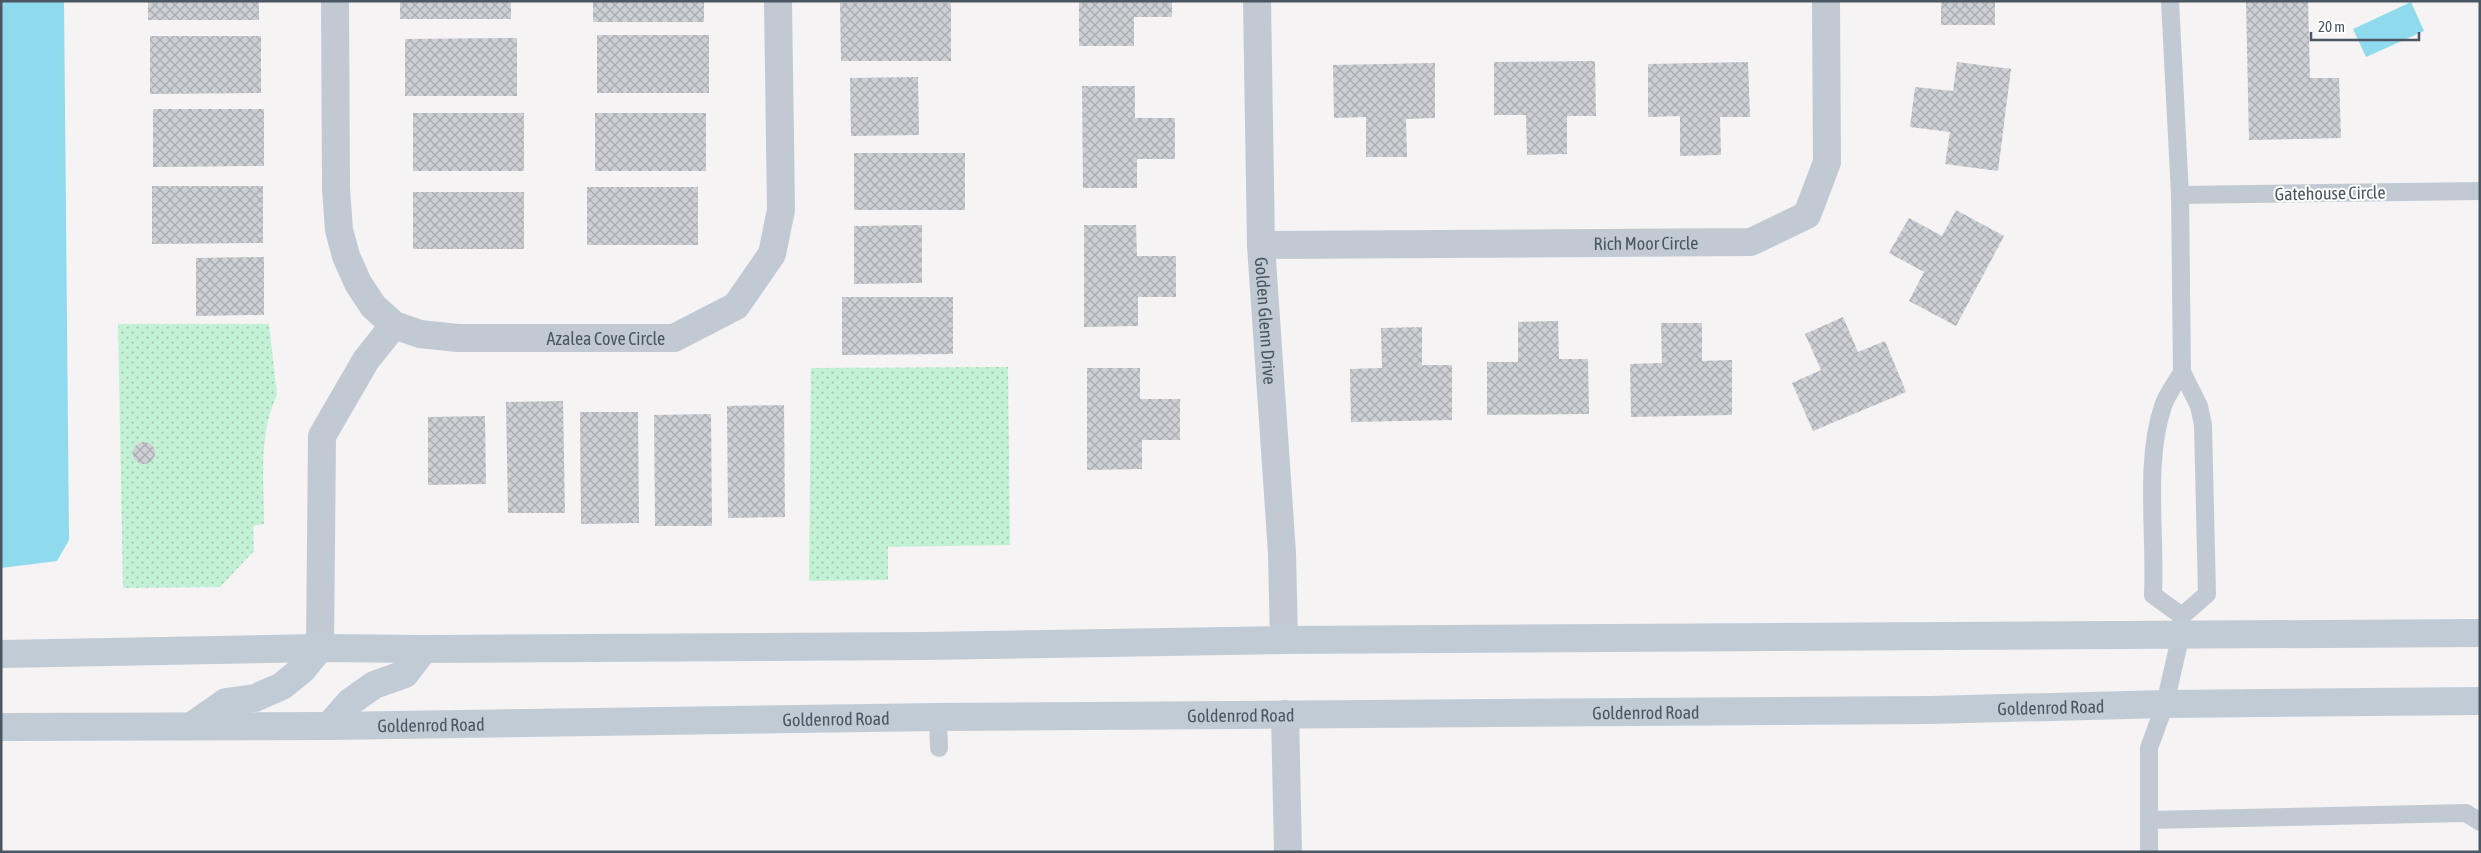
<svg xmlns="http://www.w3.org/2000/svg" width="2481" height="853" font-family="'Asap Condensed',sans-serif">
	<defs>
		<pattern id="park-dots" width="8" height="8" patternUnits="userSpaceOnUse" patternTransform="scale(1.25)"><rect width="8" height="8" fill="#c3f1d5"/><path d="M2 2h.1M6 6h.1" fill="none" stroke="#a0c6b0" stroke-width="1.8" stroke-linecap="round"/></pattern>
		<pattern id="building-cross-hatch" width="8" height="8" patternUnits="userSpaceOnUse" patternTransform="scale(1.25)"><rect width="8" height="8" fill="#cdcfd5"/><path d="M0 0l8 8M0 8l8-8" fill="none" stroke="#a8abb0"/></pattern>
	</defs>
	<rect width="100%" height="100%" fill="#f5f3f3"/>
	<g fill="url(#park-dots)">
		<path d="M 118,324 L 269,324 L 277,395 C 258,435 264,481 264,524 L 253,526 L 254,551 L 220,587 L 123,588 Z"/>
		<polygon points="1008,367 1010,545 888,547 888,580 809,581 811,368"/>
	</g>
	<g fill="#90daee">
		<polygon points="1,1 64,1 69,540 57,561 1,568"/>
		<polygon points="2411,2 2424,31 2366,57 2353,29"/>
	</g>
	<g fill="url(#building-cross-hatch)">
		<rect x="148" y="1" width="111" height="19"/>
		<rect x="400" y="1" width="111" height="18"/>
		<rect x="593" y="1" width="111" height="21"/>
		<polygon points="1079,1 1172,1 1172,17 1134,17 1134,46 1079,46"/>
		<rect x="1941" y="1" width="54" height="24"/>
		<polygon points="2246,1 2308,1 2310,78 2339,78 2341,138 2249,140"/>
		<polygon points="840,3 951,3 951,61 841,61"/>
		<rect x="597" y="35" width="112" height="58"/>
		<polygon points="150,36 261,36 261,93 150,94"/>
		<polygon points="517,38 517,96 405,96 405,39"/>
		<polygon points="1595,61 1596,116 1567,116 1567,154 1527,155 1526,115 1494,115 1494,62"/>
		<polygon points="1748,62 1750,117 1720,117 1721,155 1680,156 1680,116 1648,117 1648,64"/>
		<polygon points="1957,62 2011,69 1998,171 1945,164 1950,132 1910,127 1915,87 1953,91"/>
		<polygon points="1435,63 1435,118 1406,119 1407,157 1366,157 1366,117 1334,118 1333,65"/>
		<polygon points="918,77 919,135 851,136 850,78"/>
		<polygon points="1082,86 1135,86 1135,118 1175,118 1175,159 1137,159 1137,188 1083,188"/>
		<polygon points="153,109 264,109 264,166 153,167"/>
		<rect x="413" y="113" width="111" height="58"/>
		<rect x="595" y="113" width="111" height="58"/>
		<rect x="854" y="153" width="111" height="57"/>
		<polygon points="152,186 263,186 263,243 152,244"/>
		<rect x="587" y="187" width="111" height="58"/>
		<rect x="413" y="192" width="111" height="57"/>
		<polygon points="1956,210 2004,236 1956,326 1909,301 1924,272 1889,253 1909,218 1942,236"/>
		<polygon points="922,225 922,283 854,284 854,226"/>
		<polygon points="1084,225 1136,225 1137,256 1176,256 1176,297 1138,297 1138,326 1084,327"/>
		<polygon points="264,257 264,315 196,316 196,258"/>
		<polygon points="842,297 953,297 953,354 842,355"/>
		<polygon points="1843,317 1858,352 1885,341 1906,392 1813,431 1792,383 1821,370 1805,334"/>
		<polygon points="1558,321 1559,359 1588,359 1589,414 1487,415 1487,362 1518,362 1518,322"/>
		<polygon points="1661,323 1702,323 1702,361 1732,360 1732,415 1631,417 1630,364 1662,363"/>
		<polygon points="1422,327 1422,365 1452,365 1452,420 1351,422 1350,369 1382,368 1381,328"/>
		<polygon points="1087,368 1140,368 1140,399 1180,399 1180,440 1142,440 1142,469 1087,470"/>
		<polygon points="563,401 565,513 508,513 506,402"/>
		<polygon points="784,405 785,517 728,518 727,406"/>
		<polygon points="580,412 638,412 639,523 581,524"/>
		<polygon points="711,414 712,526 655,526 654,415"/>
		<polygon points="485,416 486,484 428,485 428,417"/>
		<circle cx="144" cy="453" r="11"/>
	</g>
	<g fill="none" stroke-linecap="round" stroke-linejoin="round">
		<g stroke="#c1cad2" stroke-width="18">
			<polyline points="2180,195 2480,191"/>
			<path d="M 2182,372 C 2176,383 2167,394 2163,406 C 2144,463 2156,535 2153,595 L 2182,616"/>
			<polyline points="938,717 939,748"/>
			<polyline points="2149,820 2466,813 2480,822"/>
			<polyline points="2149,852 2149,748 2165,704 2181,634 2182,616 2207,594 2203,425 2199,406 2182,372 2180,195 2170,1"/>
		</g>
		<g stroke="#c1cad2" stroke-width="28">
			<path id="s1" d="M 335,1 L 336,189 L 339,230 L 346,256 L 358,283 L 373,306 L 394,325 L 420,334 L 458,338 L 674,338 L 736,306 L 772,254 L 781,210 L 778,1"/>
			<path id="s2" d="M 1257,1 L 1261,245 L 1282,553 L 1284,640"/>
			<path id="s3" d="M 1261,245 L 1751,242 L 1807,215 L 1827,162 L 1826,1"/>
			<polyline points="320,648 322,436 366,360 394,325"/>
			<polyline points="1285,714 1288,852"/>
		</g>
		<g stroke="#c1cbd6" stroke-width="28">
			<polyline points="1,654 320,648 424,649 924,646 1284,640 2480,633"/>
			<polyline points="193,725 226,702 255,698 282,686 303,669 320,648"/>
			<polyline points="329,726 350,702 374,685 405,674 424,649"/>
			<path id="s4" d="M 1,727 L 329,726 L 938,717 L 1930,710 L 2165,704 L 2480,701"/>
		</g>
	</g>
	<g text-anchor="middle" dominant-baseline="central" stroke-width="4" stroke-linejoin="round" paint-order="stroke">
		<g font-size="18" fill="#4a5661" stroke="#fff">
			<text transform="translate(2330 193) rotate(-1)">Gatehouse Circle</text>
			<text stroke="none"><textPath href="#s3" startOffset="385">Rich Moor Circle</textPath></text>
			<text stroke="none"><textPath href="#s2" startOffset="320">Golden Glenn Drive</textPath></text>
			<text stroke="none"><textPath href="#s1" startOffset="555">Azalea Cove Circle</textPath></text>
			<text stroke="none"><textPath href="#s4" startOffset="2050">Goldenrod Road</textPath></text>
			<text stroke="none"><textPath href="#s4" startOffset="1645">Goldenrod Road</textPath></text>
			<text stroke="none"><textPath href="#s4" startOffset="1240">Goldenrod Road</textPath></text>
			<text stroke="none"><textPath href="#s4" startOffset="835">Goldenrod Road</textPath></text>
			<text stroke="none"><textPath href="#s4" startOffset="430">Goldenrod Road</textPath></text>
		</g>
	</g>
	<rect width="2481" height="853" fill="none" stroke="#4a5661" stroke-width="5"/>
	<path d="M2311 32v8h108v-8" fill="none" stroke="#4a5661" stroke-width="2.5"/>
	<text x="2318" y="32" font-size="15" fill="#4a5661" stroke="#ffffff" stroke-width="4" paint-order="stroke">20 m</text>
</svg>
